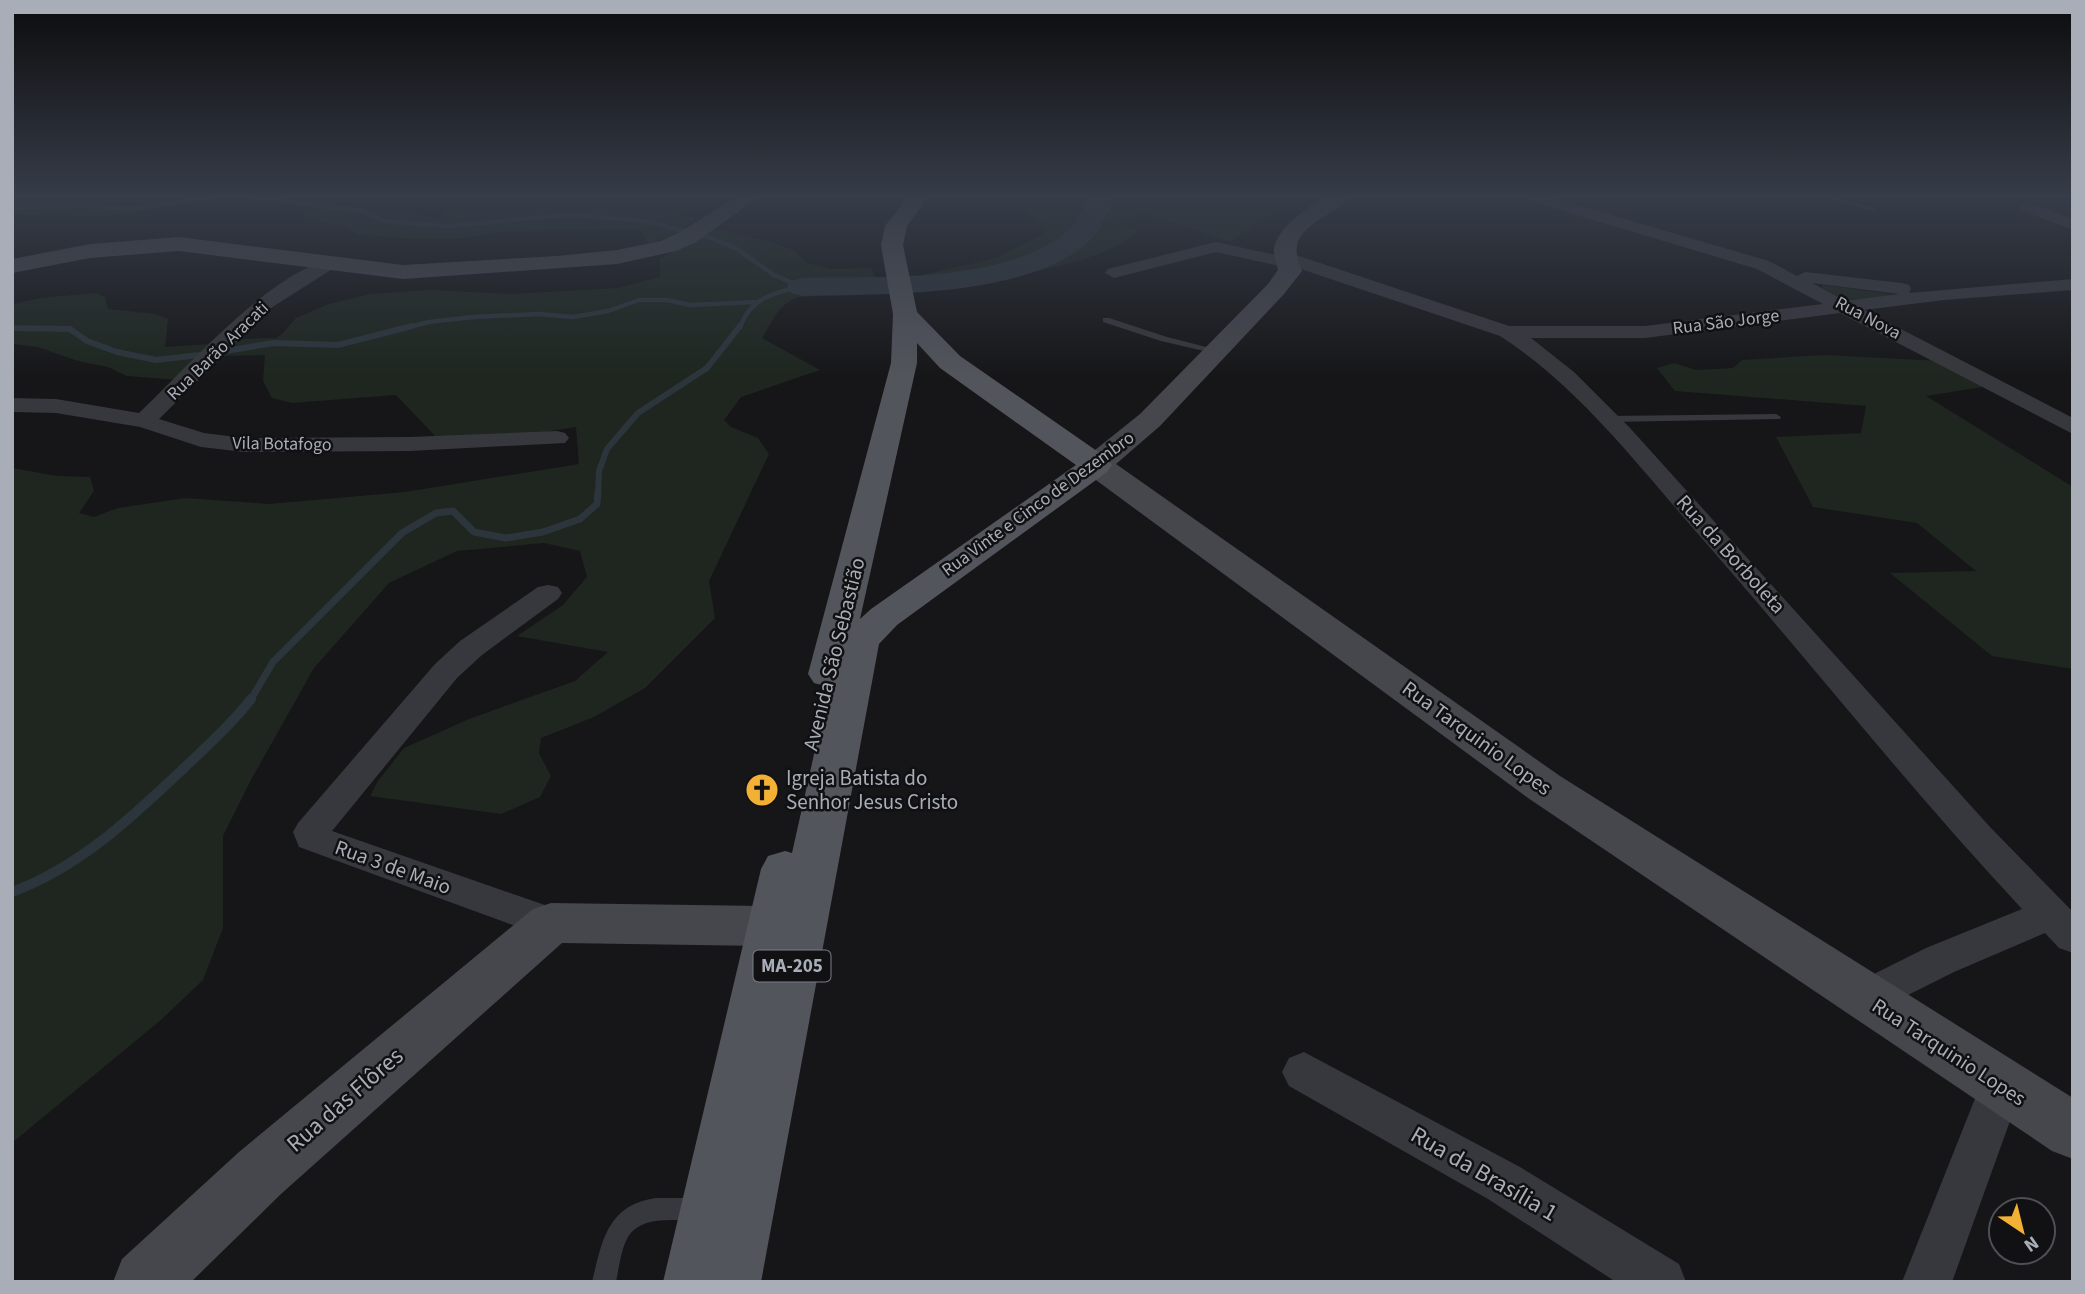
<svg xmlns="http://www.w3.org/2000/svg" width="2085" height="1294" font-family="'Source Sans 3',sans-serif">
	<rect width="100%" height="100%" fill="#161618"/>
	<g fill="#1e261f">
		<path d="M 94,197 L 158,197 C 154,200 150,206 146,209 C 127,222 40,213 12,215 L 12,202 Z"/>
		<polygon points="475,197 513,197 589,208 648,208 698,219 675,235 648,244 641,229 499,232 457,239 410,239 356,234 346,227 311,220 306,215 331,203 353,206 361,203 439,219 453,198"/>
		<path d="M 1030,197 L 1251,197 L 1267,212 L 1265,218 L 1230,242 L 1144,213 L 1119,223 L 1137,231 C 1100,270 976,280 923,287 L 918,276 L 996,258 L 1045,233 L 1041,222 L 1028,212 Z"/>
		<path d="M 716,229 L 772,242 L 793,250 L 808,263 L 830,269 L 872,268 L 878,292 L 799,297 C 778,304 773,321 762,338 L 820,370 L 741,397 L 724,420 L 731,427 L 758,438 L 769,454 L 709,581 L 715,618 L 645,688 L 594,717 L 541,738 L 539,753 L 551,776 L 540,797 L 501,814 L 370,796 L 378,781 L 404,748 L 469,719 L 575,681 L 608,652 L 517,636 L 563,605 L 587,577 L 580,551 L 544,543 L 457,551 L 389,583 L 314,668 L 251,780 L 223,836 L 223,928 L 203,980 L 162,1019 L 12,1143 L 12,468 L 57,476 L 90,477 L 94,491 L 79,513 L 94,517 L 118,508 L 185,498 L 269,504 L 405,492 L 579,464 L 576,427 L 526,435 L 436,437 L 396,395 L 292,403 L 272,398 L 263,381 L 265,355 L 222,356 L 237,339 L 276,338 L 283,333 L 296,318 L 329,304 L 370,294 L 429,290 L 510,294 L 586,290 L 618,288 L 660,277 L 660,259 L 707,231 Z"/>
		<polygon points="1823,285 1904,296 1852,303 1822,288"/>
		<polygon points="96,293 105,297 108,309 155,314 168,319 165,347 211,344 177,380 127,376 108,367 78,361 38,347 12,344 12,304 40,298"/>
		<polygon points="1824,355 1941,361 1989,386 1926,396 2073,487 2073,669 1992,656 1890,573 1976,571 1917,523 1813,507 1776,437 1861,433 1866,406 1675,391 1657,368 1674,363 1696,370 1733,368 1742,360"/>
	</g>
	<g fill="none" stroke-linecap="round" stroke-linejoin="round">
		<g stroke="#2c353c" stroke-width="4.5">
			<polyline points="250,197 363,211 384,221 447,226 568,215 645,221 711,238 737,249 774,275 802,287"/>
			<polyline points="12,208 73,205 130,209 215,197"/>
			<polyline points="12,328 21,328"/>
			<polyline points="405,328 429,322 473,317 539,314 573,317 608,311 639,300 667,300 690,305 757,302"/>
			<path d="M 740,328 C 749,299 774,292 802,287"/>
		</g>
		<g stroke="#2c353c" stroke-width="6">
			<polyline points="12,328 70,329 87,341 117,352 156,360 199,355"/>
			<polyline points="226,351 273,343 338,345 412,326"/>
			<polyline points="598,493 599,471 607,449 638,413 707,368 740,326"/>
		</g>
		<polyline stroke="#2c353c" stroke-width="7" points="250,701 273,662 402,533 436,513 453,511 474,532 506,538 543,532 580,519 597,504 598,491"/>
		<path stroke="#2c353c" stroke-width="10" d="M 12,892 C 80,867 132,817 184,768 C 206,747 232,724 251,699"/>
		<path fill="#2c353c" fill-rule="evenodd" d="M 1091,197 L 1117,197 C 1107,211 1101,230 1088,242 C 1027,298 881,294 802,296 L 791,293 L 787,287 L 791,281 L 802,278 C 881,276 1002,284 1067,232 C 1077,223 1083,208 1091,197 Z"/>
		<g fill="#37383d" fill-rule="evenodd">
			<polygon points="1822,197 1833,197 1877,209 1873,211"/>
			<polygon points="1103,318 1109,318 1167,337 1222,351 1217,354 1161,341 1103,322"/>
			<polygon points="1776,414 1781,417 1780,419 1608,422 1603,419 1608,416"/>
			<path d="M 656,1198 L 698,1198 L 706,1201 L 709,1209 L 706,1217 C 695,1221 684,1220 672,1220 C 624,1220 624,1241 616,1282 L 592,1282 C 602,1241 607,1205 656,1198 Z"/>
		</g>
		<g fill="#37383d" fill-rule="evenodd">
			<path d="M 1525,197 L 1549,197 L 1769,261 L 1797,276 L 1805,272 L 1902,283 L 1909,285 L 1911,289 L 1909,293 L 2073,279 L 2073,290 L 1944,300 L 1864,310 L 2073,418 L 2073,434 L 1840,313 L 1645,338 L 1531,338 L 1574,372 L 1630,428 L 1990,827 L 2073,912 L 2073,953 L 2059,948 L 2045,933 L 1954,972 L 1878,1010 L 1864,1016 L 1850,1010 L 1844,998 L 1850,986 L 1926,948 L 2022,909 C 1907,786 1803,653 1692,527 C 1633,459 1576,385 1500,336 L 1295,267 L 1289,268 L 1216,252 L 1114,278 L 1105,273 L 1108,269 L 1216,242 L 1280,256 L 1287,253 L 1293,254 L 1509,326 L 1645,326 L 1823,304 L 1757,269 L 1527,200 ZM 1812,283 L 1899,294 L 1846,301 Z"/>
			<polygon points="2027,202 2073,219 2073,230 2021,210 2019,207"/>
			<path d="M 331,259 L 337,260 L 340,264 L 271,308 L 159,419 L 204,433 L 244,438 L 410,437 L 557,431 L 565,433 L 569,438 L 565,443 L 410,451 L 244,452 L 201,447 L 140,427 L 56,413 L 12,412 L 12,398 L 56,399 L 139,413 C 187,368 268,274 331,259 Z"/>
			<polygon points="548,585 558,587 562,593 558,599 482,655 457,678 332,831 565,912 570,923 565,934 551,939 299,847 293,832 298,823 435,664 460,641 538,587"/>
			<polygon points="1304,1052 1520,1167 1679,1264 1686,1282 1616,1282 1488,1199 1289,1086 1282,1072 1289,1058"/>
			<polygon points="2001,1065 2016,1071 2023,1085 1952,1282 1902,1282 1986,1071"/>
		</g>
		<g fill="#45474d" fill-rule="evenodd">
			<polygon points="736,197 759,197 696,242 676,251 617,264 403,279 179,251 90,258 12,273 12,259 90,244 179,237 403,265 557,256 617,250 661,241 680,232"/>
			<path d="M 1325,197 L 1350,197 C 1337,214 1292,226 1297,254 C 1297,260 1300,265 1302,271 L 1284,294 L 1160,426 L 1116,464 L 1560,776 L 2073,1098 L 2073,1159 L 2052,1151 L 1528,798 L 1085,472 L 1080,465 L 1085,458 L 1140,414 L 1268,284 L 1278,270 C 1277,263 1273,256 1274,248 C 1279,226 1307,208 1325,197 Z"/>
			<polygon points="551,903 772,906 790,912 797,926 790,940 772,946 562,943 281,1194 191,1282 113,1282 122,1259 239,1152 533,909"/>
		</g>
		<path fill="#53555c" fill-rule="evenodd" d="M 908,197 L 928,197 L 907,226 L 903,245 L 917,312 L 960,356 L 1107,458 L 1112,465 L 1107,472 L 897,625 L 879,644 L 761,1282 L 663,1282 L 761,869 L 768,856 L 785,851 L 792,853 L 829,687 L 814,683 L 808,674 L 891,363 L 893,314 L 881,245 L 885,226 ZM 917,343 L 940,368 L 1076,465 L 871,609 L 860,619 L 917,363 Z"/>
	</g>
	<linearGradient id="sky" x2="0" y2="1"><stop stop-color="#0c0c0d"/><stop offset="0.52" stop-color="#363c48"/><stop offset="1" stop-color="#363c48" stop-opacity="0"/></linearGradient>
	<rect width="2085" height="378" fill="url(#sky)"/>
	<defs>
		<symbol id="church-disc" viewBox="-11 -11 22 22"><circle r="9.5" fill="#f2b134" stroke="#111113"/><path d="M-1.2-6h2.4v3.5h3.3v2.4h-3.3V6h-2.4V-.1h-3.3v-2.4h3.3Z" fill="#111"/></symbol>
	</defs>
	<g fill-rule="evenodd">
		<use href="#church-disc" x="743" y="771" width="38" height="38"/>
	</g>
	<g text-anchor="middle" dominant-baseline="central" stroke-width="5" stroke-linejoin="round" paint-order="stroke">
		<g font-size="18" fill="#a8adb8" stroke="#111113">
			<text transform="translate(1868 318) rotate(28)">Rua Nova</text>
			<text transform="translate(1726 322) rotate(-7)">Rua São Jorge</text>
			<text transform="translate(218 351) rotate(-44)">Rua Barão Aracati</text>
			<text transform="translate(282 444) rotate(1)">Vila Botafogo</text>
			<text transform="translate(1038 504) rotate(-36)">Rua Vinte e Cinco de Dezembro</text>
		</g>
		<rect fill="#111113" stroke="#7b7e86" stroke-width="2" x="753.5" y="950.5" width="77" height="31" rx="5"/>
		<g font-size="19" font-weight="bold" fill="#a8adb8">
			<text x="792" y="966">MA-205</text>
		</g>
		<g font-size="21" fill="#a8adb8" stroke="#111113">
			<text transform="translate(1731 554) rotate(48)">Rua da Borboleta</text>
			<text transform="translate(834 654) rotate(-76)">Avenida São Sebastião</text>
			<text transform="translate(1477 738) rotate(36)">Rua Tarquinio Lopes</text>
			<text transform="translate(393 867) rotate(20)">Rua 3 de Maio</text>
			<text transform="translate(1949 1052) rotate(33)">Rua Tarquinio Lopes</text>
		</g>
		<g font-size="21" fill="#a8adb8" stroke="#111113" text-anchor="start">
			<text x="786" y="778">Igreja Batista do<tspan x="786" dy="24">Senhor Jesus Cristo</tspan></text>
		</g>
		<g font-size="24" fill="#a8adb8" stroke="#111113">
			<text transform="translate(345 1100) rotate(-41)">Rua das Flôres</text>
			<text transform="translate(1484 1174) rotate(30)">Rua da Brasília 1</text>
		</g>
	</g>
	<rect width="2085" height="1294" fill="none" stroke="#a8adb8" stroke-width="28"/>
	<g transform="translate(2022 1231) rotate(145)"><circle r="33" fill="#111113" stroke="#4d4f55" stroke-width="2"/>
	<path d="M0-5L12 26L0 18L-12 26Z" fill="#f2b134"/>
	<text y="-10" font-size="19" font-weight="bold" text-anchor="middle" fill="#a8adb8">N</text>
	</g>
</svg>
